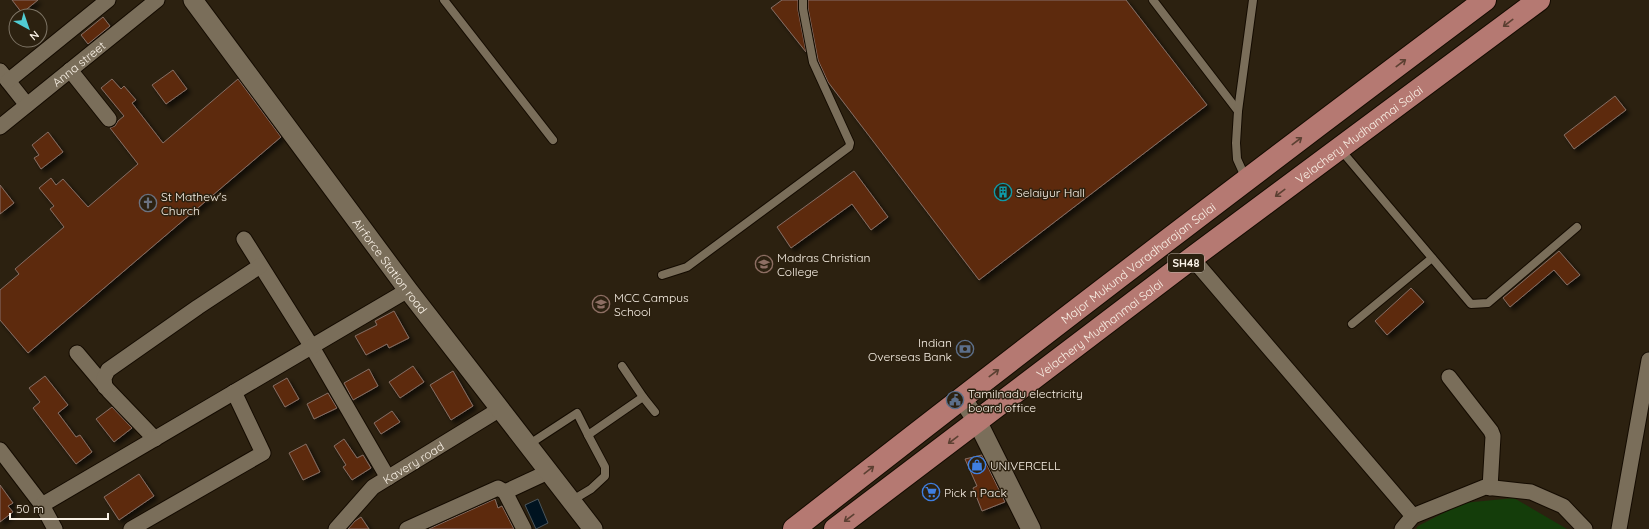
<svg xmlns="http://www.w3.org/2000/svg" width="1649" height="529" font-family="Quicksand,sans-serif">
	<defs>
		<filter id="shadow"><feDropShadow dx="3.5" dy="3.5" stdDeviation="2" flood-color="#0009"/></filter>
	</defs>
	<rect width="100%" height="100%" fill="#2c2110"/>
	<polygon fill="#143d0a" points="1514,498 1567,529 1416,529 1418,526 1463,503"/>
	<polygon fill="#001320" stroke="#4b565c" points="538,499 548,523 536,529 525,505"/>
	<g fill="#5d2910" stroke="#866f64" filter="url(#shadow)">
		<polygon points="12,0 38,0 22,13"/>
		<polygon points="782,0 798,0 798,10 806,52 771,8"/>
		<polygon points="808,0 1126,0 1207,105 979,280 828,82 818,60 808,8"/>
		<polygon points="103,17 110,26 88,44 81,35"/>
		<polygon points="173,70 187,89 166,104 152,85"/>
		<polygon points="112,79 121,89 124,86 136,100 132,103 163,143 238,79 281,137 28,353 0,320 0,290 19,274 15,269 64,227 50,209 54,206 39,188 51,178 56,185 63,179 88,207 138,164 110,128 115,126 118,121 124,116 101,88"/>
		<polygon points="1615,96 1626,110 1574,149 1564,135"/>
		<polygon points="48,132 63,152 41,169 34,158 39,155 32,145"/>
		<polygon points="854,171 888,217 871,230 852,204 791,248 777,227"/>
		<polygon points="0,185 14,203 0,214"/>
		<polygon points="1559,251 1580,275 1567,285 1554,270 1510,307 1503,298"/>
		<polygon points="1411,288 1424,302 1387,335 1375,321"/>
		<polygon points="394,311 409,338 389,348 387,344 366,355 355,336 377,325 375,321"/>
		<polygon points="413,366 424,382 400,398 389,382"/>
		<polygon points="369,369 378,386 353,400 344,383"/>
		<polygon points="453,371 473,406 451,420 430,385"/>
		<polygon points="45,376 68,405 58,413 76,437 80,435 92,452 76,464 33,408 40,402 29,388"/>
		<polygon points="287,378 299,399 285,407 273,386"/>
		<polygon points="328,393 337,408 314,419 307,404"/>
		<polygon points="112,407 132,428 114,442 96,419"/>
		<polygon points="392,411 400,422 381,434 374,423"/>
		<polygon points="344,439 357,458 363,455 371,468 352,480 343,467 346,465 334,446"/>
		<polygon points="306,444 320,472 303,480 289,453"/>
		<polygon points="982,455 1005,502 982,511 973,488 977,486 965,459"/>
		<polygon points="139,474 154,496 119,520 104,497"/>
		<polygon points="0,485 13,503 8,506 13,512 0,522"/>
		<polygon points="495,499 498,508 502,506 514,529 429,529"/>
		<polygon points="361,517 369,529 348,529 355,521"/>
	</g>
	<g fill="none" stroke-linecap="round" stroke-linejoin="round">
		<defs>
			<g id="service">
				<polyline points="444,0 553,140"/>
				<polyline points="1153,0 1238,111 1236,143 1237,159 1246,179"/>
				<polyline points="1238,111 1253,0"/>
				<polyline points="1340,149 1471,304 1488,303 1577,227"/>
				<polyline points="662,275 687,267 849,147 850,143 813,62 803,9 803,0"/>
				<polyline points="1352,324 1432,258"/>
				<polyline points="622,366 643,397"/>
				<polyline points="528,445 577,413 588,435 643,397 655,412"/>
				<polyline points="571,501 591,489 605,476 605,467 588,435"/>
			</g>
			<g id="minor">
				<polyline points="70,70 109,119"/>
				<polyline points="0,71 27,105"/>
				<polyline points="8,81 108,0"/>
				<path id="s1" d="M 0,127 L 157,0"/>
				<polyline points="244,239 312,347 388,478"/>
				<polyline points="1192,258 1413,516"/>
				<polyline points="77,353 109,391 155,439"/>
				<polyline points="1449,377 1491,431 1493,436 1490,488"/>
				<polyline points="105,387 104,378 108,370 198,307 260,266"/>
				<polyline points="0,450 42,505 55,529"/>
				<polyline points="505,492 548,472"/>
				<polyline points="42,505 408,290"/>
				<polyline points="131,529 263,453 234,392"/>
				<path id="s2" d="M 336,529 L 373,487 L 500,409"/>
				<polyline points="407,529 498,488 505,492 524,529"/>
				<polyline points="1402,529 1413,516 1485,487 1531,492 1563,506 1585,529"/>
				<polyline points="1619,529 1649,360"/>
			</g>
			<g id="tertiary">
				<path id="s3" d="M 193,0 L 408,290 L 593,529"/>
				<polyline points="962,398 977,421 1031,529"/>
			</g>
			<g id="primary">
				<path id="s4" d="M 794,529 C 1022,350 1253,174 1485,0"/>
				<path id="s5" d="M 835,529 L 1192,258 L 1539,0"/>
			</g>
		</defs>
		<use href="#service" stroke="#140b00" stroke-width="10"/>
		<use href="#minor" stroke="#140b00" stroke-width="17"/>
		<use href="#tertiary" stroke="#140b00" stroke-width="21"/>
		<use href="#primary" stroke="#140b00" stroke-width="24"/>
		<use href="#service" stroke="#7a6e5a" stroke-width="8"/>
		<use href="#minor" stroke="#7a6e5a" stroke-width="15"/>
		<use href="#tertiary" stroke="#7a6e5a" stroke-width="19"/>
		<use href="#primary" stroke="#b57972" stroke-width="22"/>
	</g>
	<defs><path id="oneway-shaft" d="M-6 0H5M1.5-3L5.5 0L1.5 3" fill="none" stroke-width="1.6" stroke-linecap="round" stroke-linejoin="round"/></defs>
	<g stroke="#5c4032">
		<use href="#oneway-shaft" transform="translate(1508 23) rotate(143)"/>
		<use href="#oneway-shaft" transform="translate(1401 63) rotate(-37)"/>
		<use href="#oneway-shaft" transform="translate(1297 141) rotate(-37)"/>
		<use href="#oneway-shaft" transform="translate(1280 193) rotate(143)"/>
		<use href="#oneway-shaft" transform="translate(994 373) rotate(-37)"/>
		<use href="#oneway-shaft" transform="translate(953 440) rotate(143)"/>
		<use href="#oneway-shaft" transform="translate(869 470) rotate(-38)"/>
		<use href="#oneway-shaft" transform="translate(849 518) rotate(143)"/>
	</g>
	<defs>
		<symbol id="building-ring" viewBox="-11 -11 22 22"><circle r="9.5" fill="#2c2110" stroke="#0f9aa8" stroke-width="1.5"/><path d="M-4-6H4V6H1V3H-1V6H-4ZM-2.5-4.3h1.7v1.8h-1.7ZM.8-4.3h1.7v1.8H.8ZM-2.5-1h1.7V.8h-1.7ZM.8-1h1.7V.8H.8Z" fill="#0f9aa8"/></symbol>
		<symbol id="church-ring" viewBox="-11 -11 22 22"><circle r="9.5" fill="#2c2110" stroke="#6b7280" stroke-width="1.5"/><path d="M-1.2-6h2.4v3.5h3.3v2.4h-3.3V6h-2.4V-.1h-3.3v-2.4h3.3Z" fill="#6b7280"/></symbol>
		<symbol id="university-ring" viewBox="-11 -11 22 22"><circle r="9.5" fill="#2c2110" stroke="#8d6e63" stroke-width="1.5"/><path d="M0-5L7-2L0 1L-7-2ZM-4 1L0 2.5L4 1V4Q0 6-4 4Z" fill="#8d6e63"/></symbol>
		<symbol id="school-ring" viewBox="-11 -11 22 22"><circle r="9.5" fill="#2c2110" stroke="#8d6e63" stroke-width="1.5"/><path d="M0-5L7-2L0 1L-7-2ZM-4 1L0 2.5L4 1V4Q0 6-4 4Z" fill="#8d6e63"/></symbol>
		<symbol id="bank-ring" viewBox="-11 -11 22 22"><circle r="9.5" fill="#2c2110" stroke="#5c6f8a" stroke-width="1.5"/><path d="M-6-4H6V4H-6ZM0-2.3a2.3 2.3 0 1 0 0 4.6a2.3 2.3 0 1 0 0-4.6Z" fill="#5c6f8a"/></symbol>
		<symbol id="civic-ring" viewBox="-11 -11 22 22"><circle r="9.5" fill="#2c2110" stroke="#5c6f8a" stroke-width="1.5"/><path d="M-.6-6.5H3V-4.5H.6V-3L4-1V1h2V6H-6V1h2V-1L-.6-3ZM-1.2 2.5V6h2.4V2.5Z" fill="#5c6f8a"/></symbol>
		<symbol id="shop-ring" viewBox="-11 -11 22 22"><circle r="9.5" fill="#2c2110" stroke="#3f7fe0" stroke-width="1.5"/><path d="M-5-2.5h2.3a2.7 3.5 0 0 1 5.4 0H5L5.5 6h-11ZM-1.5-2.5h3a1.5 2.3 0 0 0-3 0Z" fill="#3f7fe0"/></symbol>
		<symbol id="supermarket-ring" viewBox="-11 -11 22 22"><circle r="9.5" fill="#2c2110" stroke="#3f7fe0" stroke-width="1.5"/><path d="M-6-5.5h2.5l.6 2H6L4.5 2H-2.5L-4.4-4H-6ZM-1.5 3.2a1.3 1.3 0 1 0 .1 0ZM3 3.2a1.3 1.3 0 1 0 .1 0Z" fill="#3f7fe0"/></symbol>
	</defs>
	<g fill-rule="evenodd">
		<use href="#building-ring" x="993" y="182" width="20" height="20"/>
		<use href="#church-ring" x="138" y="193" width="20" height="20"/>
		<use href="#university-ring" x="754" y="254" width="20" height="20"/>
		<use href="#school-ring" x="591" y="294" width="20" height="20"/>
		<use href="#bank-ring" x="955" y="339" width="20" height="20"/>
		<use href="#civic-ring" x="945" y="390" width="20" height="20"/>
		<use href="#shop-ring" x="967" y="455" width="20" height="20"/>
		<use href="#supermarket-ring" x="921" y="482" width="20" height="20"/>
	</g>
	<g text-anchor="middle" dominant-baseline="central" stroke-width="3" stroke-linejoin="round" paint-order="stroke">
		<rect fill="#2c2110" stroke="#bcb3a6" stroke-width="1" x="1168" y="254" width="36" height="18" rx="3"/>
		<g font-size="11" font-weight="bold" fill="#faf2e7">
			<text x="1186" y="263">SH48</text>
		</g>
		<g font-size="12" fill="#faf2e7" stroke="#2c2110">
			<text stroke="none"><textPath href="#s1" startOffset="101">Anna street</textPath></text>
			<text stroke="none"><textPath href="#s5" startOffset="656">Velachery Mudhanmai Salai</textPath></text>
			<text stroke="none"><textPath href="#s4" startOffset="435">Major Mukund Varadharajan Salai</textPath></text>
			<text stroke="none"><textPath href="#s3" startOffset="331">Airforce Station road</textPath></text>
			<text stroke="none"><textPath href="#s5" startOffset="332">Velachery Mudhanmai Salai</textPath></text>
			<text stroke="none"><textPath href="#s2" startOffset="103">Kavery road</textPath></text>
		</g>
		<g font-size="12" fill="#faf2e7" stroke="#2c2110" text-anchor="start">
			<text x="1016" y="192">Selaiyur Hall</text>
			<text x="161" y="196">St Mathew's<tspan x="161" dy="14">Church</tspan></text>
			<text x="777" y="257">Madras Christian<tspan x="777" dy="14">College</tspan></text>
			<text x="614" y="297">MCC Campus<tspan x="614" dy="14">School</tspan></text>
			<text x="952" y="342" text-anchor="end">Indian<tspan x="952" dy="14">Overseas Bank</tspan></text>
			<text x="968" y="393">Tamilnadu electricity<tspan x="968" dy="14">board office</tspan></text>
			<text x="990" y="465">UNIVERCELL</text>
			<text x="944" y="492">Pick n Pack</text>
		</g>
	</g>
	<g transform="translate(28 28) rotate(140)"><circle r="19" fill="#2c2110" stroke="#7e7566"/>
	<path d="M0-3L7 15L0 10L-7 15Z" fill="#51ccd3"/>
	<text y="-6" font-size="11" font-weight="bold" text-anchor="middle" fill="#faf2e7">N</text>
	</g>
	<path d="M10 513v6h98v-6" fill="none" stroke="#faf2e7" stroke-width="2"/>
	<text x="16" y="513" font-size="12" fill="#faf2e7" stroke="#2c2110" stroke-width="3" paint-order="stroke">50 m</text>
</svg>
